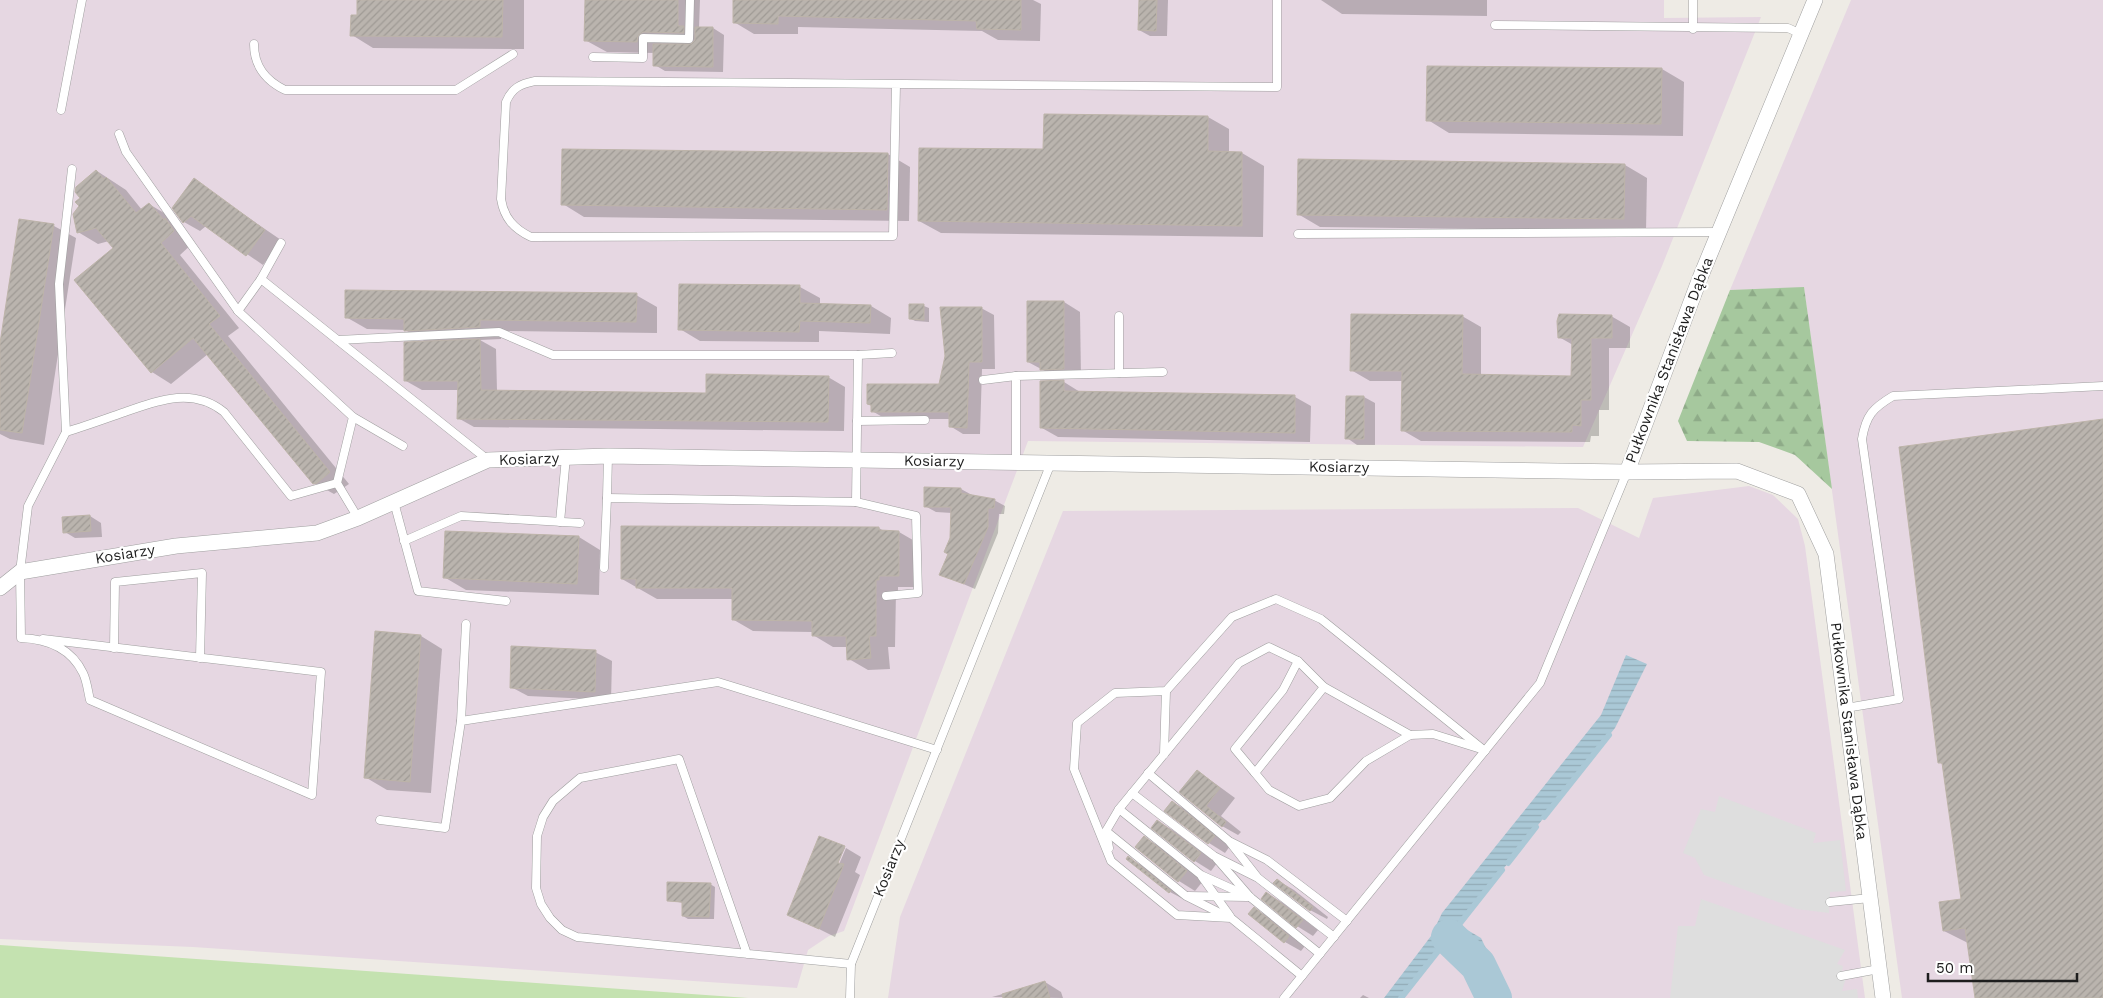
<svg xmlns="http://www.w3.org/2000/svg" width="2103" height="998" font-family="'Work Sans',sans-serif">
	<defs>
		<pattern id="forest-firs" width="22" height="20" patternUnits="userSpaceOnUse" patternTransform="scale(1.25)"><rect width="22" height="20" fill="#a6c89e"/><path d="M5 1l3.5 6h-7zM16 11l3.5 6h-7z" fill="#8eab88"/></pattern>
		<pattern id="water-rules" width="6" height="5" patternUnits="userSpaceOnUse" patternTransform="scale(1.25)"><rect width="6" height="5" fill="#aac8d6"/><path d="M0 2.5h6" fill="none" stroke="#92abb7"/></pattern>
		<pattern id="building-hatch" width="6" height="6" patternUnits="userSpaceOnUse" patternTransform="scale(1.25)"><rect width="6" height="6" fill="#bab4ae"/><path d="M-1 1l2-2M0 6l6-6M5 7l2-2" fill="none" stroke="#9f9a95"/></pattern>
	</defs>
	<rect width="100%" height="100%" fill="#eeebe5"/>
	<g fill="#e6d7e2">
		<polygon points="0,0 1664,0 1664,18 1761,17 1662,266 1583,447 1028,441 844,931 829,936 808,950 797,988 193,947 0,939"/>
		<polygon points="1851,0 2103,0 2103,998 1902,998 1804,288 1730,290"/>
		<polygon points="1749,486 1773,495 1798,519 1805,546 1865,998 888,998 900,917 1063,511 1578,508 1639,538 1653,498"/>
	</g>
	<polygon fill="#c4e2b0" points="0,945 748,998 0,998"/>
	<polygon fill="url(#forest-firs)" points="1804,287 1832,489 1795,455 1759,442 1687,441 1678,421 1730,290"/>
	<g fill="#dedede">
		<polygon points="1719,796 1816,833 1813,843 1840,840 1846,891 1830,892 1829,913 1797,909 1704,875 1695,858 1683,853 1701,809 1715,812"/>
		<polygon points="1701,899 1845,950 1837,964 1843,966 1841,976 1846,978 1842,991 1857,989 1858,998 1670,998 1678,926 1695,926"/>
	</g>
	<g fill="url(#water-rules)">
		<polygon points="1626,655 1647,664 1615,728 1401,998 1384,998 1431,936 1442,913 1601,715"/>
		<polygon points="1464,928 1481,938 1510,998 1481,998 1455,941"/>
	</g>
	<g fill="#0003">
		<polygon points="359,0 524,0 524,49 373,48 352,35 358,16"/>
		<polygon points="586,0 700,0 699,28 713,28 724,35 723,72 665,71 655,65 655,53 607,52 585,40"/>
		<polygon points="734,0 1033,0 1041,4 1040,41 998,40 982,31 798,27 798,34 754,34 734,22"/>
		<polygon points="1140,0 1168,0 1167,36 1150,36 1139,30"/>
		<polygon points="1321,0 1487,0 1487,16 1342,14"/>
		<polygon points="1428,67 1662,69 1684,82 1683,136 1449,133 1428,120"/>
		<polygon points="1208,117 1229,129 1229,153 1242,153 1264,166 1263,237 941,233 919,221 1045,151"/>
		<polygon points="888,154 910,167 909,221 584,217 563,204"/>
		<polygon points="1625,165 1647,178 1646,231 1320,227 1298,214"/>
		<polygon points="97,171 126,190 142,210 149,204 169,216 194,242 180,255 239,328 228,336 349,484 334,494 314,483 208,354 171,384 152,372 115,248 109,241 98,244 78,232 82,198"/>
		<polygon points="194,180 281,240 263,265 206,226 200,231 184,222"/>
		<polygon points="20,220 54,226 76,238 44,445 10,439 0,434 0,351"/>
		<polygon points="800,287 820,298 820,305 871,306 891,318 890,334 819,331 819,342 700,341 680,329"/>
		<polygon points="636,295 657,307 657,333 501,331 501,339 480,340 496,349 497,391 707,394 828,377 845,387 844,431 474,427 458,418 459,390 422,390 406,381 426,342 405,330 367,329 346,317"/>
		<polygon points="1064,302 1080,312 1081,378 1058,378 1028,362"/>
		<polygon points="924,306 929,308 929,322 915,321 910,318"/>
		<polygon points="981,308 994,315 995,369 982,369 980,434 963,434 950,426 950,419 886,419 872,411 872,406 868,404 940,385 946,356"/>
		<polygon points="1462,316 1481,327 1481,376 1573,377 1573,345 1559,337 1611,316 1630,327 1630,348 1609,348 1609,410 1599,410 1599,436 1591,436 1590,442 1421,441 1402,430 1403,381 1370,381 1351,370"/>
		<polygon points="1042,382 1064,382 1080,392 1295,397 1311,406 1310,442 1058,437 1042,428"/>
		<polygon points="1347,397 1364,397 1375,403 1375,445 1357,445 1347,438"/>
		<polygon points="2103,420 2103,998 1976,998 1968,943 1944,931 1963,900 1944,765 1939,762"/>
		<polygon points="961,489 972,495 994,500 1005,506 1004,514 999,514 998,533 975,589 940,574 949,554 952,513 936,512 925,506"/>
		<polygon points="90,516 101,523 102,537 75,538 65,532"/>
		<polygon points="879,528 885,532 899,532 918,543 918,587 898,587 898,591 896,591 895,647 888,647 890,669 868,670 849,659 848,647 833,647 813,635 813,632 753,631 734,620 734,599 657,599 622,579"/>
		<polygon points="579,537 600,550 599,595 466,590 444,577"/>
		<polygon points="421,636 442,649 431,793 387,790 365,777"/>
		<polygon points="595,652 612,661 611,700 528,696 511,687"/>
		<polygon points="1198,771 1235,798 1221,816 1241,832 1238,835 1222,826 1181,792"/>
		<polygon points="1173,802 1189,812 1230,846 1225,853 1209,843 1166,811"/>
		<polygon points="1158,821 1174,831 1217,863 1211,871 1195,861 1153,827"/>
		<polygon points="820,838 845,848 835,868 837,869 846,848 861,857 855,872 860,875 835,937 789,914"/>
		<polygon points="1144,838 1161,847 1203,881 1195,891 1179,881 1137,847"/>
		<polygon points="1128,858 1145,867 1187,901 1170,892"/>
		<polygon points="1277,880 1294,890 1328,917 1327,919 1310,910"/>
		<polygon points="710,884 715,887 714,919 688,919 683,916 683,903 668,900"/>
		<polygon points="1267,893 1283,903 1318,930 1313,936 1297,926"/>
		<polygon points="1254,909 1271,918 1305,946 1301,951 1285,942 1250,914"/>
		<polygon points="1045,982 1061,992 1063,998 992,997"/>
		<polygon points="1363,995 1369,998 1360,998"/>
	</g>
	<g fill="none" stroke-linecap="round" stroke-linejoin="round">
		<g stroke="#aac8d6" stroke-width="6">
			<polyline points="1544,817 1609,735"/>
			<polyline points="1508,863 1536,827"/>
			<polyline points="1401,998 1502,870"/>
		</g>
		<polyline stroke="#aac8d6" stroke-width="36" points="1449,937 1478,965 1494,998"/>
	</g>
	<g fill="url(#building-hatch)" stroke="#bdb4a9">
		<polygon points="357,0 503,0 502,37 350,36 351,15 357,15"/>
		<polygon points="585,0 678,0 678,26 684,26 684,33 643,32 638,36 637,42 584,41"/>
		<polygon points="733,0 1021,0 1021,30 977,29 976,21 778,16 778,24 733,23"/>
		<polygon points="1139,0 1157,0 1156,31 1138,30"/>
		<polygon points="695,27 713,27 713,67 653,66 653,44 691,44 695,40"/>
		<polygon points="1427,66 1662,68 1661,124 1426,121"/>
		<polygon points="1044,114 1208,116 1208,151 1242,152 1242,226 918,221 919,148 1043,149"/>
		<polygon points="562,149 888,153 887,210 561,205"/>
		<polygon points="1298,159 1625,164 1624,219 1297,215"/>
		<polygon points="96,170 104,179 106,177 136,213 149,203 164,220 165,218 174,231 161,243 220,316 209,324 330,472 317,483 313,484 193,338 151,373 74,280 113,248 96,228 77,233 73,214 79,206 75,202 80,198 75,192 76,187"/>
		<polygon points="194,178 265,230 246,256 191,216 183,223 172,208"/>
		<polygon points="19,219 54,224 22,433 0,430 0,343"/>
		<polygon points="679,284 800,285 800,303 871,305 870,323 800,321 799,332 678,330"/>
		<polygon points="345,290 637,293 636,322 480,320 480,327 404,331 404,319 345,318"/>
		<polygon points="1027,301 1064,301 1064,369 1040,370 1040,362 1027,362"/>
		<polygon points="909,304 924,304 924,320 909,319"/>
		<polygon points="940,307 982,307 982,362 969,362 967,428 949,427 949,412 871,412 871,405 867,404 867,384 939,384 945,356"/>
		<polygon points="1351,314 1463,315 1462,374 1571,376 1572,338 1558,338 1557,321 1559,314 1612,315 1612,338 1591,338 1591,400 1581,400 1581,426 1572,425 1572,432 1401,431 1402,371 1350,371"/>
		<polygon points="480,339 481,390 706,393 706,374 829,376 828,422 457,419 458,381 404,381 404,342"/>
		<polygon points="1064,380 1064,391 1295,395 1295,433 1040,428 1040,381"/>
		<polygon points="1346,396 1364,396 1364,439 1345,439"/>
		<polygon points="2103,419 2103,998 1975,998 1965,928 1943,931 1939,902 1961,899 1942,763 1938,763 1899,447"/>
		<polygon points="924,487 961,488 961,493 995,499 994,508 988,508 988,527 964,584 939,575 948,554 944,552 950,538 951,507 924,507"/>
		<polygon points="90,515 91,531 63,533 62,517"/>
		<polygon points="621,526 879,527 879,530 899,531 899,576 879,576 879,580 876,580 876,636 869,636 871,658 847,660 846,636 812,636 812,621 732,620 732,588 636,588 636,579 621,579"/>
		<polygon points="445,531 579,536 577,584 443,578"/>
		<polygon points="375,631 421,635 410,782 364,778"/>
		<polygon points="511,646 596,650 595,692 510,688"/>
		<polygon points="1197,770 1220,788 1206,806 1226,822 1222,827 1179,792"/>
		<polygon points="1172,801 1215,836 1208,844 1164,811"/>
		<polygon points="1157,820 1201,853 1194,862 1151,828"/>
		<polygon points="819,836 845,846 838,863 844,864 819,929 787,915"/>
		<polygon points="1144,836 1187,871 1178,882 1135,847"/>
		<polygon points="1128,856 1171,891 1169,893 1126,859"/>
		<polygon points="1277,879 1313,907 1310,911 1273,883"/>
		<polygon points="667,882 711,883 709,917 682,916 682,902 667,901"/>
		<polygon points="1266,892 1303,920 1296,928 1261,899"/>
		<polygon points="1254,907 1289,936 1284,943 1248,914"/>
		<polygon points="1045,981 1050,998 1003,998 1002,994"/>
	</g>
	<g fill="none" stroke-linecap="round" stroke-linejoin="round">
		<defs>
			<g id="service">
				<polyline points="1693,0 1693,29"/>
				<polyline points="1495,25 1788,28 1801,34"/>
				<path d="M 254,44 C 254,66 265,80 285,90 L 456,90 L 513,54"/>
				<polyline points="593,57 643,58 643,38 689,39 690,0"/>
				<path d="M 896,84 L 893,236 L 531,237 C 514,229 504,218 501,199 L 506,102 C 512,88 520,84 535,81 L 1277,87 L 1277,0"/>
				<polyline points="61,110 82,0"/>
				<polyline points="119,134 126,152 238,311"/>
				<polyline points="1298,234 1719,232"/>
				<polyline points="281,243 261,279 488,460"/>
				<polyline points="261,279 238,311 353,417 337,483 358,518"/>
				<polyline points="338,340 499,332 553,355 858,355 856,502 916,516 918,593 886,596"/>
				<polyline points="858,355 892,353"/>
				<polyline points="1119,373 1119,316"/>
				<polyline points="983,380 1016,376"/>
				<polyline points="353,417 403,446"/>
				<polyline points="857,421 925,420"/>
				<polyline points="66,432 59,284 72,169"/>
				<polyline points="1016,462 1016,376 1163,372"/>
				<polyline points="607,498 608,456"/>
				<polyline points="394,502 418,591 506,601"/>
				<polyline points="560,522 566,457"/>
				<polyline points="404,541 461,516 580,523"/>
				<polyline points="604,568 607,498 856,502"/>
				<path d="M 43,639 L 321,672 L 312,795 L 90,700 C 88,692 87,681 83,673 C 71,648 47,639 21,638 L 20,572 L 28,506 L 66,432 C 86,426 105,419 125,412 C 159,400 193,387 224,412 L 291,496 L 337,483"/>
				<polyline points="114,648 115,582 202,573 200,658"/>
				<polyline points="1324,687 1410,735"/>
				<path d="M 1846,708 L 1899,699 L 1862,439 C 1866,415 1873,408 1893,396 L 2103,386"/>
				<polyline points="461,721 466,624"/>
				<polyline points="1164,754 1166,691"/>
				<polyline points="1148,773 1229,841 1258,878 1334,937"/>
				<polyline points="1255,773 1235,749 1283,690 1298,661"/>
				<polyline points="1132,793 1214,856 1256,877"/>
				<polyline points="1119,809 1201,875 1250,897"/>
				<polyline points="380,820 445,828 461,721 718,682 937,750"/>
				<polyline points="1106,831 1186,896 1226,916"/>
				<polyline points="1231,842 1267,860 1347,921"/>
				<polyline points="1109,848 1106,831 1119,809 1239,663 1269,647 1298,661 1324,687 1255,773 1269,790 1299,806 1330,798 1366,761 1410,735 1433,734 1481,749"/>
				<polyline points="1217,859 1250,897 1320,954"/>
				<polyline points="1202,877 1230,916"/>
				<polyline points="1188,896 1247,897"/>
				<polyline points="1830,902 1870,898"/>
				<polyline points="747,954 679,759 580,778 553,801 543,817 537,836 536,888 541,904 550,918 562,930 577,937 851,964"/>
				<polyline points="1302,976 1231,918 1177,915 1111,861 1074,769 1077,723 1115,693 1166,691 1232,617 1276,599 1321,619 1485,751"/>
				<polyline points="1841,976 1879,969"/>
				<polyline points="850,998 851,964 1051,463"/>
				<polyline points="1284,998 1540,683 1627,472"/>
			</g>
			<g id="minor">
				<polyline points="1627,472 1700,278 1815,0"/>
				<polyline points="0,588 20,572 176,546 317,533 358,518 488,460 608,456 1627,472 1737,471 1798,494 1826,554 1883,998"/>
			</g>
		</defs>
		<use href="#service" stroke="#9f9f9f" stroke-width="9"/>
		<use href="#minor" stroke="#9f9f9f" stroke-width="16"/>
		<use href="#service" stroke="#fff" stroke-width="8"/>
		<use href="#minor" stroke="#fff" stroke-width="15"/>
	</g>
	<g text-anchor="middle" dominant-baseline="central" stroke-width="4.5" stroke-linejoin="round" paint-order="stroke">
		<g font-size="15" fill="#1e1e1e" stroke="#fff">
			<text transform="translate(1669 360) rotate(-69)">Pułkownika Stanisława Dąbka</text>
			<text transform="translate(529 459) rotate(-2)">Kosiarzy</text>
			<text transform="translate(934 461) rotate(1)">Kosiarzy</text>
			<text transform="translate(1339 467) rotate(1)">Kosiarzy</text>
			<text transform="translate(125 554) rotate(-9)">Kosiarzy</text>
			<text transform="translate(1849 731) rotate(83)">Pułkownika Stanisława Dąbka</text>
			<text transform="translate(889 868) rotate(-68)">Kosiarzy</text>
		</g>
	</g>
	<path d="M1928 973v8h149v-8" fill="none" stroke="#1e1e1e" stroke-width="2.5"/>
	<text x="1936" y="973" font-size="15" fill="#1e1e1e" stroke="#ffffff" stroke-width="4" paint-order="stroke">50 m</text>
</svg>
